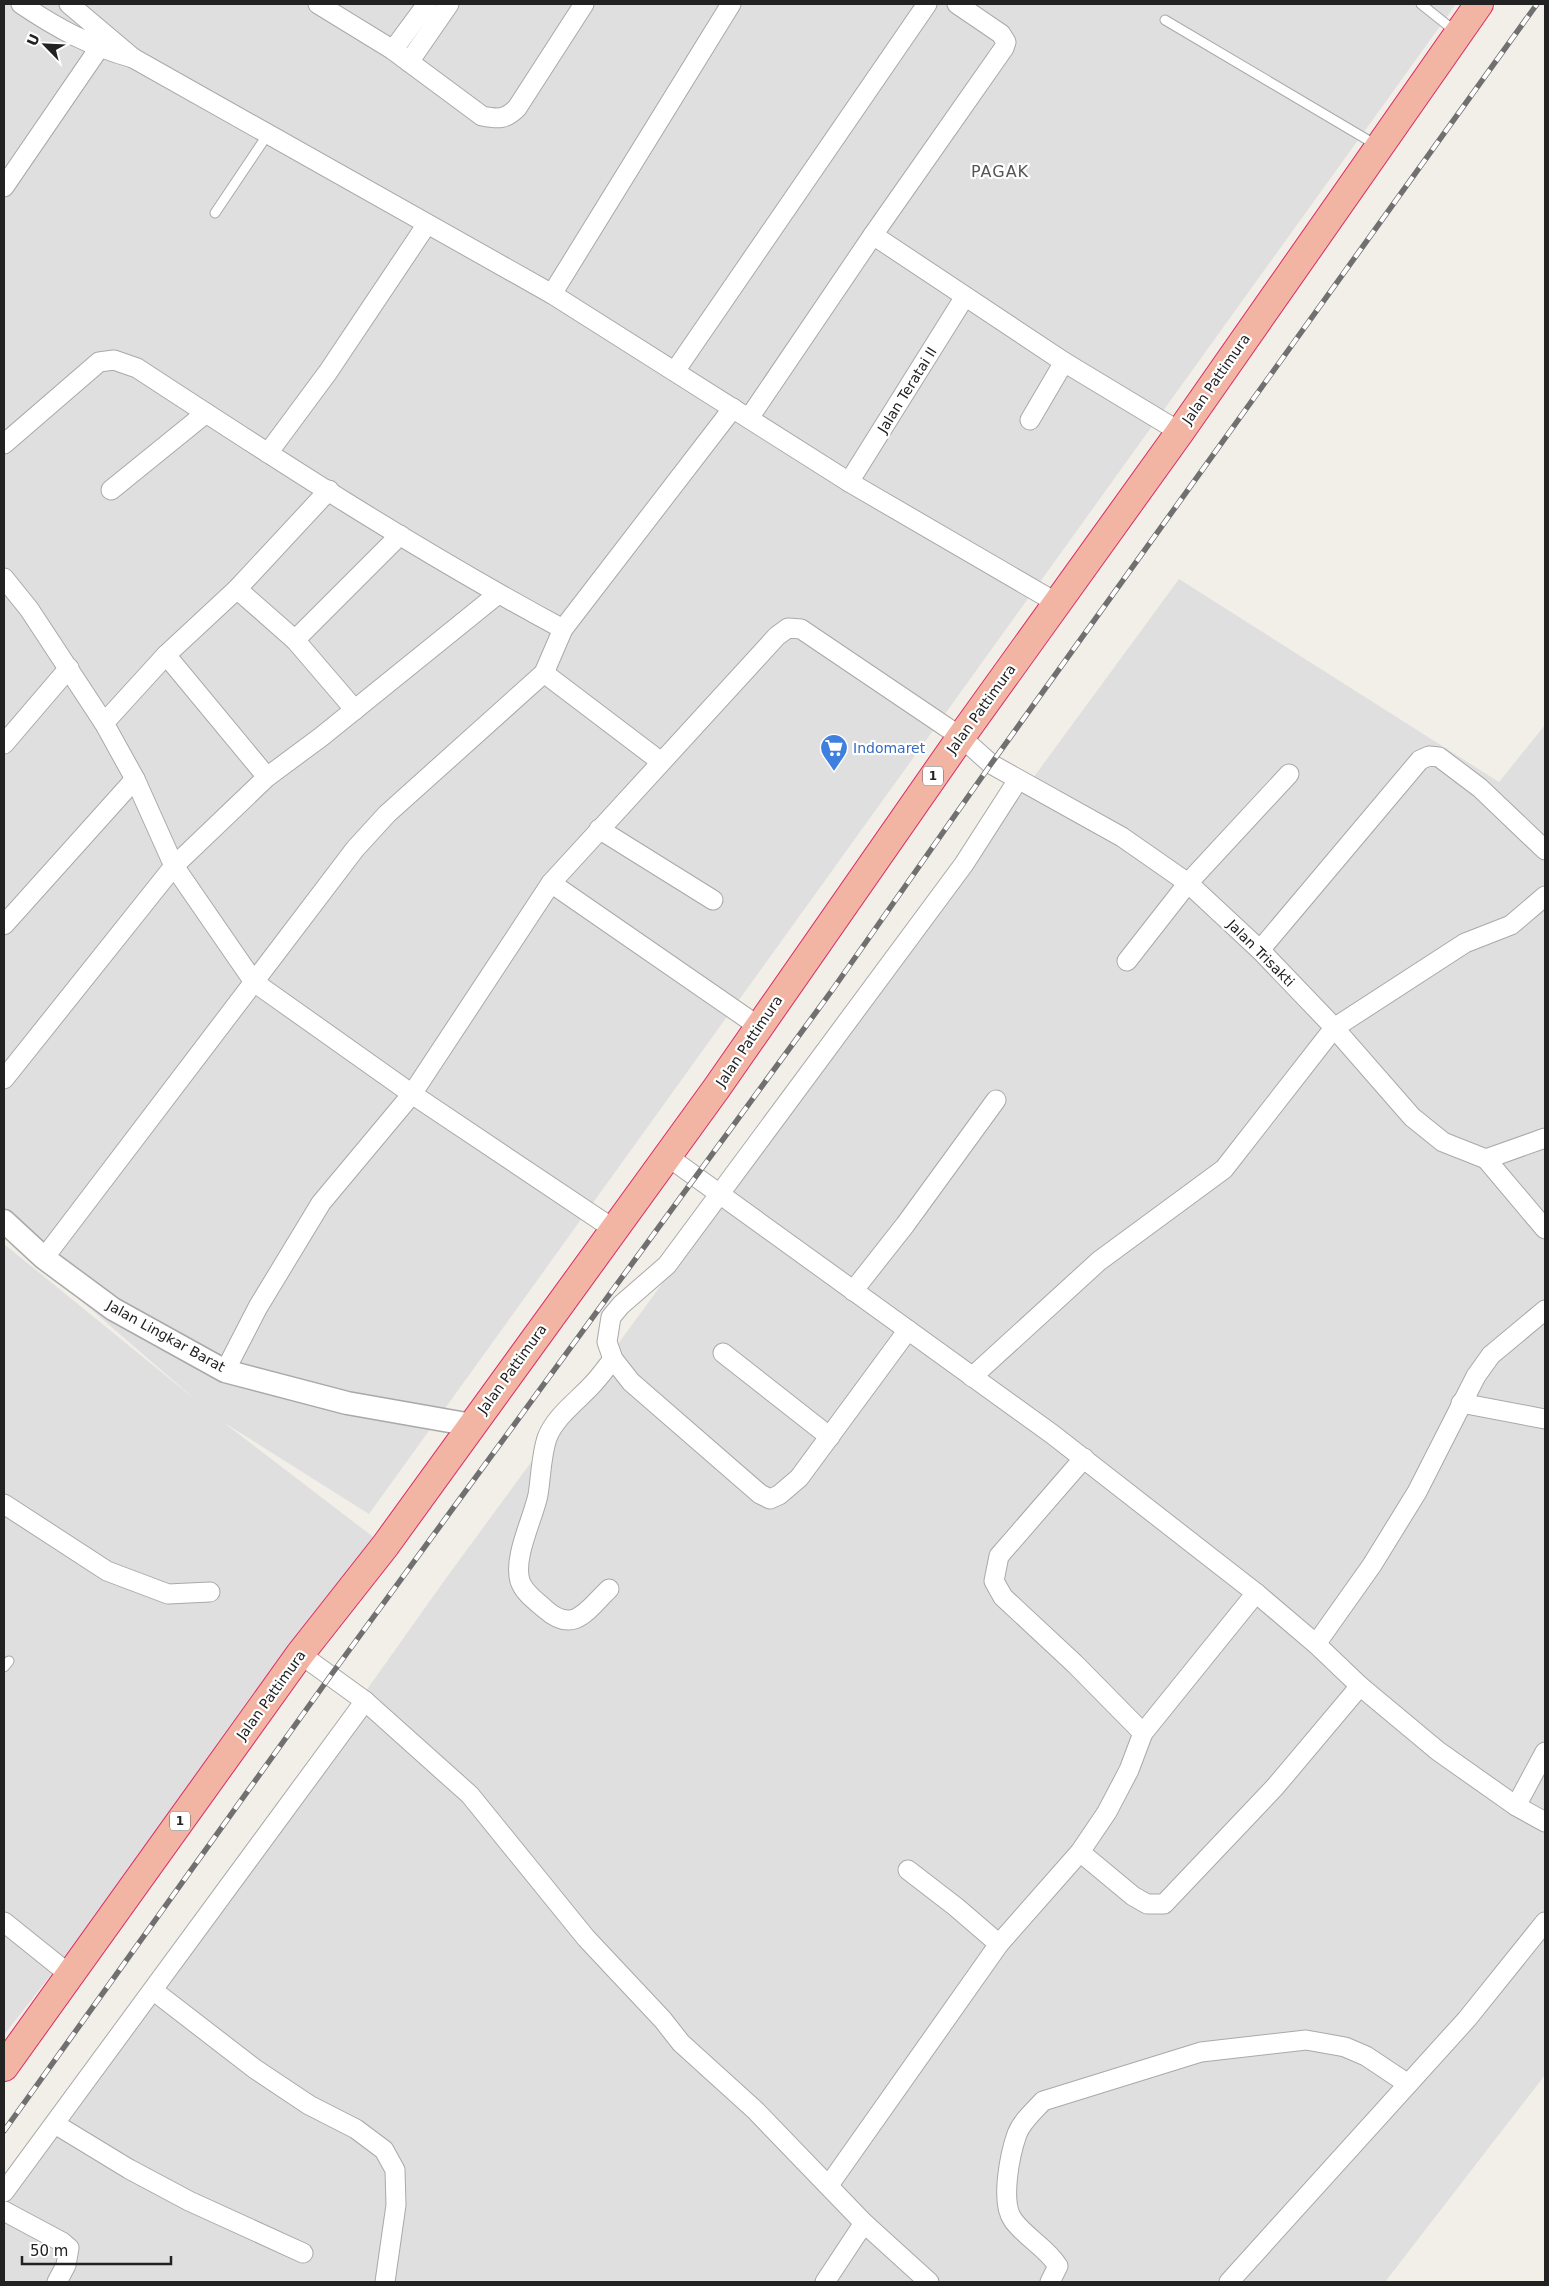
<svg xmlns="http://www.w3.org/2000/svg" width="1549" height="2286" font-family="'DejaVu Sans',sans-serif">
	<rect width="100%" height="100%" fill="#f2efe9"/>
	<g fill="#e0dfdf">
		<polygon points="4,4 1456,4 369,1514 223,1422 385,1546 4,2035 4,1244 197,1401 4,1234"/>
		<polygon points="1179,579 1499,782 1545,725 1545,2075 1385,2282 4,2282 4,2201 444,1581"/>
	</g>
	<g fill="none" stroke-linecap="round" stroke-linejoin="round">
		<defs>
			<g id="service">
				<polyline points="1421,4 1456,32"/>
				<polyline points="1165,20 1378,146"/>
				<polyline points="215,213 268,134"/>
				<polyline points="4,1667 9,1661"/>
			</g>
			<g id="minor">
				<path d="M 21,4 C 58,29 90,46 133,58 L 69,4"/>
				<path d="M 318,4 L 393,50 L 482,116 C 498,119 505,120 517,108 L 584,4"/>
				<polyline points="393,50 427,4"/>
				<polyline points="133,58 552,294 849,482 1057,603"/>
				<polyline points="409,62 449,4"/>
				<polyline points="4,187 106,38"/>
				<polyline points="873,235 1064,362 1180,432"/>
				<polyline points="552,294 731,4"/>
				<polyline points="675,371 927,4"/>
				<polyline points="749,418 873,235 1004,48 1006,42 1001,34 957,4"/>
				<polyline points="1030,420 1064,362"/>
				<path d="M 4,444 L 99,362 L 114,360 L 137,368 C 276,459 416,550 563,629"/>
				<polyline points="268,453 328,372 427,224"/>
				<polyline points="849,482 964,298"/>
				<polyline points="111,490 206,413"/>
				<polyline points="4,578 29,609 104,723 135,779 174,866 254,982 412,1094 615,1230"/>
				<polyline points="237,589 295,640 355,710"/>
				<polyline points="295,640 400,535"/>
				<polyline points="166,655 267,777"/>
				<polyline points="544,673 660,761"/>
				<polyline points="104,723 166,655 237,589 329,490"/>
				<polyline points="4,744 69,668"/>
				<polyline points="599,829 713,900"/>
				<polyline points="551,883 758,1026"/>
				<polyline points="4,925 135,779"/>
				<polyline points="1260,950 1420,760 1429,756 1439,757 1480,788 1545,850"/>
				<polyline points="1127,961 1188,883 1289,774"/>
				<polyline points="4,1079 174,866 267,777 321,737 498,594"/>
				<polyline points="667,1156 1052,1434 1256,1593 1316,1644 1360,1686 1438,1751 1516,1806 1545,1822"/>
				<polyline points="1486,1159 1545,1229"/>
				<polyline points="44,1258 355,849 387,814 544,673 563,629 733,408"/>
				<polyline points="853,1291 905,1225 996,1100"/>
				<polyline points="908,1330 799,1478 779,1495 770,1499 760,1494 631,1382 613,1359 607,1342 611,1317 621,1305 667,1265 964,864 1018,780"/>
				<polyline points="723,1353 830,1437"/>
				<polyline points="225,1371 258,1307 321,1203 412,1094 551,883 777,636 788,628 801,629 961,737 991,764 1122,837 1188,883 1260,950 1329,1022 1412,1117 1443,1142 1486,1159 1545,1138"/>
				<polyline points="972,1377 1099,1261 1224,1169 1334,1028 1465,943 1511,925 1545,896"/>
				<polyline points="1461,1403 1545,1419"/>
				<polyline points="1084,1458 999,1556 994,1581 1003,1597 1075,1664 1143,1733"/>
				<polyline points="4,1504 107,1571 168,1594 210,1592"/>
				<path d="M 609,1589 C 587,1610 574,1635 545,1609 C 536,1601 524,1593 520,1581 C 513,1557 533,1519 538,1495 C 541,1477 541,1456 547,1438 C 555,1417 576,1402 591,1386 C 599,1378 606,1368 613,1359"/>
				<polyline points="1316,1644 1372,1565 1417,1492 1476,1376 1491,1355 1545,1310"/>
				<polyline points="300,1654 365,1701 470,1795 586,1938 663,2020 681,2043 755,2110 864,2223 929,2282"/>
				<polyline points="1516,1806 1545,1752"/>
				<polyline points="1080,1852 1133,1896 1147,1904 1164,1904 1275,1787 1360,1686"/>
				<polyline points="908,1870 956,1907 999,1944"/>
				<polyline points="4,1922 70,1975"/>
				<polyline points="154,1991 255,2069 309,2105 356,2129 384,2150 395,2170 396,2205 385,2282"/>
				<polyline points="55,2124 129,2169 189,2201 303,2253"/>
				<polyline points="829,2185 999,1944 1080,1852 1107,1812 1129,1770 1143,1733 1256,1593"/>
				<polyline points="4,2192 365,1701"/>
				<polyline points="4,2211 62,2242 69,2248 66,2265 57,2282"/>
				<polyline points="825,2282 864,2223"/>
				<path d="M 1050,2282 L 1058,2266 C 1046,2247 1026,2238 1013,2220 C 1000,2202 1010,2154 1017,2134 C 1022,2121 1034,2111 1043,2101 L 1201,2052 L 1306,2040 L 1345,2047 L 1366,2056 L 1408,2084"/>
				<polyline points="1229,2282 1467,2019 1545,1922"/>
			</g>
			<polyline id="tertiary" points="4,1221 44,1258 113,1309 225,1371 347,1403 472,1425"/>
			<polyline id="trunk" points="4,2067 300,1654 385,1546 716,1089 961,737 1180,432 1479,4"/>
		</defs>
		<use href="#service" stroke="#a9a9a9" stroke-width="11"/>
		<use href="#minor" stroke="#a9a9a9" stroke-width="21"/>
		<use href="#tertiary" stroke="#a9a9a9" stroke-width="25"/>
		<use href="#trunk" stroke="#dc2a67" stroke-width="30"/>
		<use href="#service" stroke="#fff" stroke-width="9"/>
		<use href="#minor" stroke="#fff" stroke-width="19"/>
		<use href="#tertiary" stroke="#fff" stroke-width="22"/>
		<use href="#trunk" stroke="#f2b4a3" stroke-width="28"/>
		<defs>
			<polyline id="rail" points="4,2131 331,1675 833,989 991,764 1537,4"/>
		</defs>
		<use href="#rail" stroke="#707070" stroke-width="5.5"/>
		<use href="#rail" stroke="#fff" stroke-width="4" stroke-dasharray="11" stroke-linecap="butt"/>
	</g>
	<defs>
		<symbol id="supermarket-pin" viewBox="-11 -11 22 30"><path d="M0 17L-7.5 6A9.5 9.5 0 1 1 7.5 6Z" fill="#3f7fe0" stroke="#fff"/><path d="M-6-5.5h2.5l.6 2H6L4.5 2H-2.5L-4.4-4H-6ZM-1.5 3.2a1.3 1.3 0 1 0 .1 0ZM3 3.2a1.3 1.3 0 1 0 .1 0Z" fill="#fff"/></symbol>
	</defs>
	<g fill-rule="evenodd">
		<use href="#supermarket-pin" x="818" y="732" width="32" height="43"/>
	</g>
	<g text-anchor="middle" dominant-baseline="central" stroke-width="4.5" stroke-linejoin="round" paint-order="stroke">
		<g fill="#fff" stroke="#646464" stroke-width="1">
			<rect x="923" y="766.5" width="20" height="19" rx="4"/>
			<rect x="170" y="1811.5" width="20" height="19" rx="4"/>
		</g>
		<g font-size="12" font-weight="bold" fill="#222">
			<text x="933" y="776">1</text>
			<text x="180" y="1821">1</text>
		</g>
		<g font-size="14" fill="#222" stroke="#fff">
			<text transform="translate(1216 379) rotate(-55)">Jalan Pattimura</text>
			<text transform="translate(907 390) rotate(-58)">Jalan Teratai II</text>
			<text transform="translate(981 709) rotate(-54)">Jalan Pattimura</text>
			<text transform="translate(1261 953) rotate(45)">Jalan Trisakti</text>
			<text transform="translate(749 1041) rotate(-56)">Jalan Pattimura</text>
			<text transform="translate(166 1336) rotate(29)">Jalan Lingkar Barat</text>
			<text transform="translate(512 1369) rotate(-54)">Jalan Pattimura</text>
			<text transform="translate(271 1695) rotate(-54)">Jalan Pattimura</text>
		</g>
		<g font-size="14" fill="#366cbe" stroke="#fff" text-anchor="start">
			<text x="853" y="748">Indomaret</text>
		</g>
		<g font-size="16" letter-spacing="1" fill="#555" stroke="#fff">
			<text x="1000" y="171">PAGAK</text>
		</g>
	</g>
	<rect width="1549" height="2286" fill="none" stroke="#222222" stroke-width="10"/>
	<g transform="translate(45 45) rotate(294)" stroke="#ffffff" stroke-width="4" paint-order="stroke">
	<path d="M0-4L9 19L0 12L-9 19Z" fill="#222222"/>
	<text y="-8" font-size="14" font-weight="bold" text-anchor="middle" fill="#222222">U</text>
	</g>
	<path d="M22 2256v8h149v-8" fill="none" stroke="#222222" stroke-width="2.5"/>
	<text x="30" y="2256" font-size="15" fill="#222222" stroke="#ffffff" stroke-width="4" paint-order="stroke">50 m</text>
</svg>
